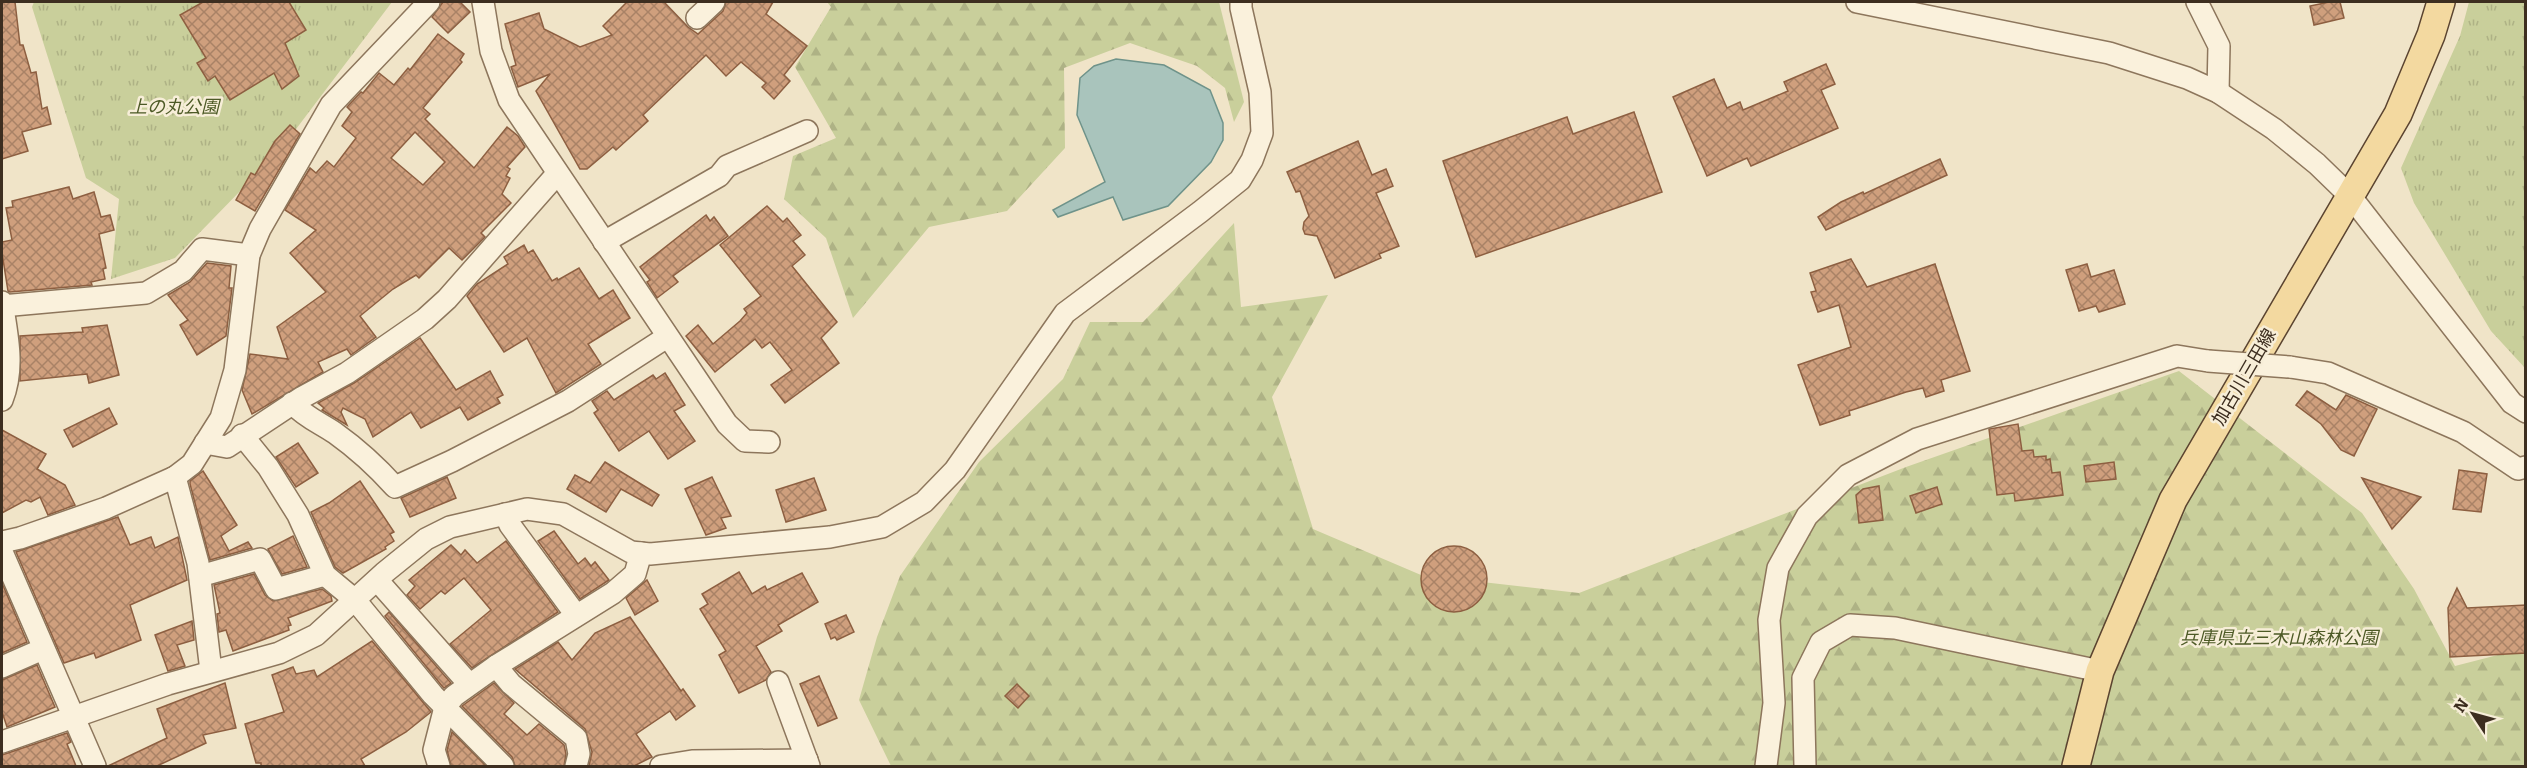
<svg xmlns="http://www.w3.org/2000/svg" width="2527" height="768" font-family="Bitter,'Noto Sans JP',serif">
	<defs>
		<pattern id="grass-tufts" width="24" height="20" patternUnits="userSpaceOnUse" patternTransform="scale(1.5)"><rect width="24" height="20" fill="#c9cf9b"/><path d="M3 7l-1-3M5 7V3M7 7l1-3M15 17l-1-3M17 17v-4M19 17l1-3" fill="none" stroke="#aeb285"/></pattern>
		<pattern id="forest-firs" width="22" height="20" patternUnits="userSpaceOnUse" patternTransform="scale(1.5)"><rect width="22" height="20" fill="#c9cf9b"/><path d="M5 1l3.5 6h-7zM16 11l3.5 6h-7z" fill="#aeb285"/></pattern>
		<pattern id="building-cross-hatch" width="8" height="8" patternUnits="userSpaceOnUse" patternTransform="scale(1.5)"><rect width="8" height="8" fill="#cf9f7d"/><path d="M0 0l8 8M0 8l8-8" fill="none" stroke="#a98266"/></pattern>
	</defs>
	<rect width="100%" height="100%" fill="#f0e4c8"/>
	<g fill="url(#grass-tufts)">
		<polygon points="34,2 392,2 281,149 175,258 111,279 119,199 86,178 32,7"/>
		<polygon points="2469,2 2525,2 2525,368 2491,331 2414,203 2401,168 2460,36"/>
	</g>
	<g fill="url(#forest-firs)">
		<polygon points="827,2 1219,2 1244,102 1234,122 1225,88 1197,66 1130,43 1064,68 1065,148 1007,211 929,227 853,318 826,238 784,199 793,156 836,138 795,67 831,7"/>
		<path d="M 1234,223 L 1241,307 L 1328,295 L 1272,397 L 1313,529 L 1421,575 L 1579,593 L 1906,467 L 2179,371 L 2362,513 L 2414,589 L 2455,666 L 2525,648 L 2526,766 L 891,766 L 859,700 L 877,637 L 900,576 L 979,462 L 1063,379 L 1090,322 L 1143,322 C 1175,291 1203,256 1234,223 Z"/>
	</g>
	<polygon fill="#a9c4bc" stroke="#6f938a" stroke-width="1.5" points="1116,59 1164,65 1210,90 1223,123 1223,140 1211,162 1168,206 1123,220 1113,197 1058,217 1053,210 1105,182 1077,115 1080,78 1094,66"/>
	<g fill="url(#building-cross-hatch)" stroke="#8d5f41" stroke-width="1.5" fill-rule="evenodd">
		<polygon points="2,2 15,2 20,45 23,45 31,73 36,72 42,109 47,107 51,124 22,132 28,151 2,159"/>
		<polygon points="203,2 289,2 306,30 285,43 299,76 282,89 274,73 230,100 215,76 208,81 197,63 206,58 180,15"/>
		<polygon points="443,2 460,2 470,12 448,33 432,17"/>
		<polygon points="627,2 664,2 688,27 698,34 723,11 726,2 773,2 766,14 807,46 784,75 790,81 774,99 762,87 766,83 741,62 726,76 706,55 643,115 648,121 616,150 613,147 587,169 580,169 536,91 550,74 518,87 511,67 516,65 505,24 539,13 544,29 580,47 612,35 603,26"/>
		<polygon points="2329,2 2340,2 2344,18 2314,25 2310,6"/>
		<path d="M 438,34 L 464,54 L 460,60 L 462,62 L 423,108 L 430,114 L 425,119 L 474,168 L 507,127 L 518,136 L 525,147 L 507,167 L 510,169 L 506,176 L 510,178 L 502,194 L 511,203 L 481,233 L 485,237 L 462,260 L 449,248 L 419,278 L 416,275 L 393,289 L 360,316 L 376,337 L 351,355 L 347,349 L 318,362 L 323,372 L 252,414 L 242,390 L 250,354 L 288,359 L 277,327 L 326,292 L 290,253 L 316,230 L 285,210 L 310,168 L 316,173 L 327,161 L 334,167 L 356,138 L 342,126 L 352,112 L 347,107 L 361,92 L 363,93 L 379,73 L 394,85 L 408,68 L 410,70 ZM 415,132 L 445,162 L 423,185 L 391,158 Z"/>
		<polygon points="1826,64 1835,84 1821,90 1838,128 1751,166 1747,158 1707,176 1673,97 1714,79 1727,108 1740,102 1743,110 1788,91 1784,82"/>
		<polygon points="1634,112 1662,192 1476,257 1443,161 1567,117 1573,134"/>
		<polygon points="290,125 300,134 255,211 236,200 251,173 255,175 275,141"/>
		<polygon points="1358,141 1372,175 1386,169 1393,186 1376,193 1399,246 1379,254 1381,258 1335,278 1317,236 1305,234 1303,229 1304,222 1309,216 1300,191 1296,192 1287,172"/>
		<polygon points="1940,159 1947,175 1826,230 1818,217 1841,202 1863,192 1864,194"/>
		<polygon points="69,187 73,199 94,192 101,217 110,215 114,230 99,234 106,268 103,269 105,279 91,282 92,285 10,292 8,291 2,253 2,242 12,240 6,208 13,207 12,201"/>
		<polygon points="767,206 783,222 787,218 801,235 793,241 805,255 792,266 837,322 821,338 839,363 785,403 771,385 792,370 770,342 762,348 755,339 715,372 686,336 698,325 713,344 740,321 747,313 744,309 761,296 720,245"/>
		<polygon points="706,215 710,221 714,217 728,236 673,276 678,282 657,298 647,282 650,280 640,267"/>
		<polygon points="524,245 528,253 533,250 552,281 557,278 558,280 579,268 599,299 613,290 630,318 588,344 601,364 556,393 527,338 504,352 467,296 477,284 508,264 504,257"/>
		<polygon points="1851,259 1867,287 1935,264 1970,371 1941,380 1944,391 1926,397 1923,388 1906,392 1849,411 1850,415 1820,425 1798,365 1851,347 1839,305 1818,312 1811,292 1816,291 1810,273"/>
		<polygon points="207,263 231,266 229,288 232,288 226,336 197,355 180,325 188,320 168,295 190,282"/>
		<polygon points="2087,264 2091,277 2114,270 2125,304 2099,312 2096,306 2079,311 2066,270"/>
		<polygon points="107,325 119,375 89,383 87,374 20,381 20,336 83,332 82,328"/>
		<polygon points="420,338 456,390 490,371 503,395 497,398 500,403 468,420 460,407 421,428 411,412 373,437 365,419 343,408 341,412 347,425 322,410 324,408 318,403 354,383"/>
		<polygon points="665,373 685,405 674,411 695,441 668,459 649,431 619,451 594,413 598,410 592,401 607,391 614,400 653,375 656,379"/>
		<polygon points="2307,391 2336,410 2346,395 2377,409 2354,456 2341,450 2321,424 2296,405"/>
		<polygon points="109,408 117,424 73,447 64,430"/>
		<polygon points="2018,424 2022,451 2033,450 2034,457 2046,456 2046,460 2050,459 2052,473 2060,472 2063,495 2015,501 2014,493 1997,495 1989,429"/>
		<polygon points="2,430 46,454 37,469 65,485 75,505 48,515 40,497 31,502 26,500 2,513"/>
		<polygon points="298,443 318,473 296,487 276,457"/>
		<polygon points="605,462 659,495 652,506 621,489 606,512 567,489 575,475 590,483"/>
		<polygon points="2114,462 2116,479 2086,482 2084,466"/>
		<polygon points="2459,470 2487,474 2481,512 2453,509"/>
		<polygon points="203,471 237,525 221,536 229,551 248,542 252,548 210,560 190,484 190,481"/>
		<polygon points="447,477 456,498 410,517 401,498"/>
		<polygon points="712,477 731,516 721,518 726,528 706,535 685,489"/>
		<polygon points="814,478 826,510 786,522 776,490"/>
		<polygon points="2362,478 2421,497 2392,529"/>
		<polygon points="360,481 394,532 390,534 394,541 385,547 386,549 343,573 335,567 311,512 329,503"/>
		<polygon points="1879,486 1883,520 1859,523 1856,495 1863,489"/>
		<polygon points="1937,487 1942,504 1916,513 1910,496"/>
		<polygon points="118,517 130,545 151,537 155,548 178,537 187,580 130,605 141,640 96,658 94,653 64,663 16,552"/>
		<polygon points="554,531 578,564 585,558 591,566 595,562 609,580 580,599 538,541"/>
		<polygon points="293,536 307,567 282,574 268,549"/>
		<polygon points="506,541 558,612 472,668 450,644 491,610 464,578 445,594 441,591 420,609 407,595 415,586 409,580 451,545 461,555 465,550 477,563"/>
		<circle cx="1454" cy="579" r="33"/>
		<polygon points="739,572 752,594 765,586 767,590 802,573 818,602 778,625 782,631 756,646 771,672 766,680 739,693 719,655 726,651 700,609 708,604 702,594"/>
		<polygon points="254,574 265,595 273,601 322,589 331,596 332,601 288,618 291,625 288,626 289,630 233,651 226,630 219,632 217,614 220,613 214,585"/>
		<polygon points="647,580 658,601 635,615 626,598"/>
		<polygon points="2,583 27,642 2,653"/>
		<polygon points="2457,588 2467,608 2526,605 2526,653 2450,657 2448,608"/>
		<polygon points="389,612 451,683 444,688 442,686 385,616"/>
		<polygon points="846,615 854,632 837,640 835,637 831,639 825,624"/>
		<polygon points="630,617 681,691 683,689 695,706 676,720 670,711 636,734 652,757 634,766 589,766 592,752 585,729 515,669 558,642 572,660 595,633"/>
		<polygon points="192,621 194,640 177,645 185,666 168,671 155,635"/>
		<polygon points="372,641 431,712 406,732 361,759 365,766 261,766 261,763 256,763 245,724 284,712 272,675 293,667 296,674 314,670 317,677"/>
		<polygon points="37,665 55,707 7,727 2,712 2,680"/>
		<polygon points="819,676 837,718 818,726 800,684"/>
		<polygon points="225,683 236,728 203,735 206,743 157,766 108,766 167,738 157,709"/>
		<polygon points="494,683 514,703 504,714 527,735 539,724 564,745 566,754 564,766 515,766 512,757 462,706"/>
		<polygon points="1017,684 1029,696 1018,708 1005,696"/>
		<polygon points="452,732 486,766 451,766 447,750"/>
		<polygon points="67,733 71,742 67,744 76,766 2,766 2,755"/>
	</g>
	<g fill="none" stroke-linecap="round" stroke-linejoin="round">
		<defs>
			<g id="minor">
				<polyline points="483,2 491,51 509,100 727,424 745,441 769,442"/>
				<polyline points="1857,2 2109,53 2187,78 2218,92 2274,129 2317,164 2351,197 2512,403 2526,412"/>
				<polyline points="2197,2 2219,46 2218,92"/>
				<polyline points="697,18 714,2"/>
				<polyline points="604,242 719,176 727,166 807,131"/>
				<path d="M 2,302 C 7,335 15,368 2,400"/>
				<polyline points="2,306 146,293 183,271 202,249 249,255"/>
				<polyline points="2290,367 2328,373 2463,432 2518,469 2526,467"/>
				<path d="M 292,403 C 305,417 320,423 335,433 C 356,448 377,467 395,487 L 452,461 L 568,401 L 667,337"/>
				<polyline points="242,435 268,467 298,515 325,575 355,600 433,695 503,766"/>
				<polyline points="205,443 227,447 301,398 347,373 425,319 447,299 557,174"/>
				<polyline points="175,477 198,563 211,671"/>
				<polyline points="505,514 510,525 576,615"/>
				<polyline points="2,542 20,538 106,508 175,477 192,464 221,418 235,370 249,255 260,229 331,105 429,2"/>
				<polyline points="2,552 95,766"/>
				<polyline points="200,576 260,559 276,589 325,575"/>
				<polyline points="377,580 469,684"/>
				<polyline points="496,666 511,684 576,738 579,754 576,766"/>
				<polyline points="2,667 43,649"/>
				<polyline points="778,682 809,766"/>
				<polyline points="2,742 168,684 279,653 316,635 384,573 426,539 450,527 527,509 563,514 631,552 650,554 830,537 882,527 924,502 955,470 1065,313 1200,212 1240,180 1252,160 1262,133 1260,92 1241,8 1241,2"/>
				<polyline points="439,766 434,750 445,707 454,696 496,666 613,593 635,574 641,553"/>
				<polyline points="661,766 692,761 807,760"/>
				<polyline points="1766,766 1774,703 1769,620 1778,568 1807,516 1848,475 1917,439 2177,356 2208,361"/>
				<polyline points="1805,766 1803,678 1821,642 1850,625 1895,628 2100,671"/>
			</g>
			<polyline id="major" points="2076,766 2100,671 2173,500 2398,114 2431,35 2441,2"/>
		</defs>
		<use href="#minor" stroke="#8d765c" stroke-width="24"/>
		<use href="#major" stroke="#5b4430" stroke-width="30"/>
		<use href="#minor" stroke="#faf1dc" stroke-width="21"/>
		<use href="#major" stroke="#f3d9a0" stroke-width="27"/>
		<defs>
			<polyline id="minor-bridge" points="2208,361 2290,367"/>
		</defs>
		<use href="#minor-bridge" stroke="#8d765c" stroke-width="24" stroke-linecap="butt"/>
		<use href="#minor-bridge" stroke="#faf1dc" stroke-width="21"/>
	</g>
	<g text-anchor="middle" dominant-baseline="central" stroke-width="5" stroke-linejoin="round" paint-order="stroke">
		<g font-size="18" font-style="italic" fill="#4d5a26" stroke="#f7eed8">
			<text x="174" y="107">上の丸公園</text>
			<text x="2279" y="638">兵庫県立三木山森林公園</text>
		</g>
		<g font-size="18" fill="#3d2e20" stroke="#f7eed8">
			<text transform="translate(2244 377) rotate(-60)">加古川三田線</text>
		</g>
	</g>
	<rect width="2527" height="768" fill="none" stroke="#3d2e20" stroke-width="6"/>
	<g transform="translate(2473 714) rotate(306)" stroke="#f7eed8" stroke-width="4.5" paint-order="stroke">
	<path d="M0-4.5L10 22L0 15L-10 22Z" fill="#3d2e20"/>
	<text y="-9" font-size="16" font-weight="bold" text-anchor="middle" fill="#3d2e20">N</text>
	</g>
</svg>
